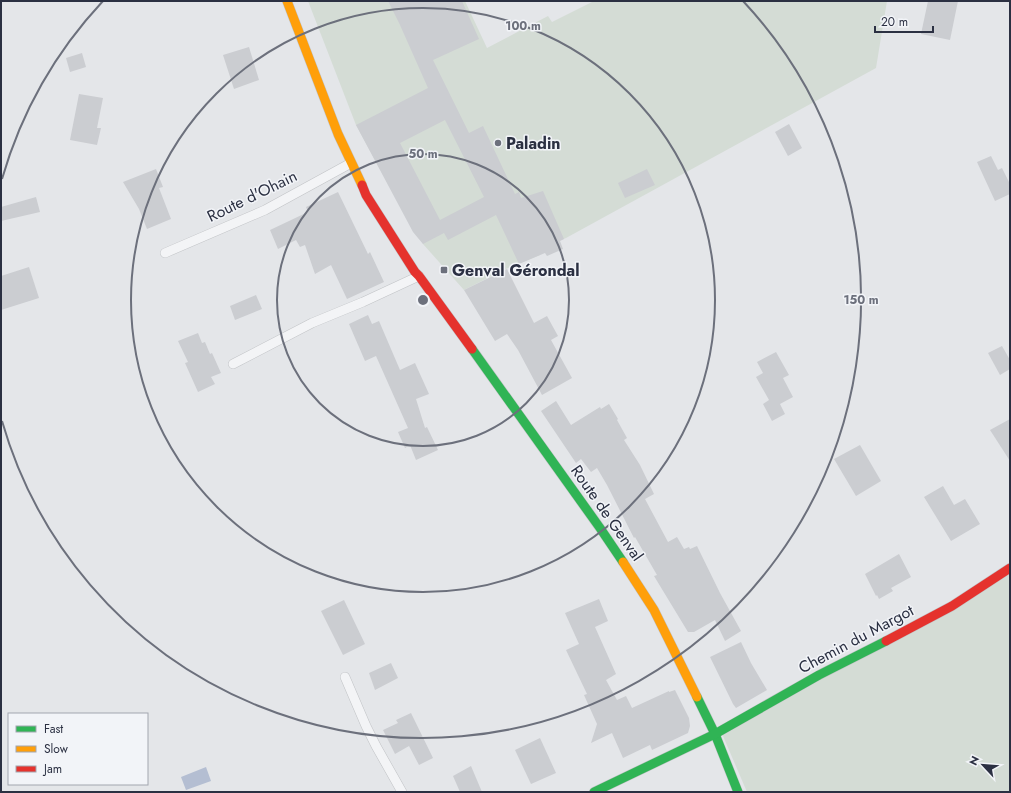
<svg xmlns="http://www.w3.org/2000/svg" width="1011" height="793" font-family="Jost,sans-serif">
	<rect width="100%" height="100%" fill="#e4e6e9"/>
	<g fill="#d4dcd5">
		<polygon points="308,1 465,1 487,48 548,16 552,22 594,1 887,1 876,68 566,238 539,250 540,255 510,267 464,290 423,244 387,182 356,125"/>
		<polygon points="1010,573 1010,792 747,792 720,729"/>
	</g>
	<polygon fill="#b4bed2" points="206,767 211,781 186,790 181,777"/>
	<g fill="#cbcdd1" fill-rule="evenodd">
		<path d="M 388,1 L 462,1 L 479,39 L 433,60 L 469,133 L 483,126 L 515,194 L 519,192 L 521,198 L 543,191 L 564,239 L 560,241 L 563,249 L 547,256 L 545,253 L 519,264 L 496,215 L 448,240 L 444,233 L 423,244 L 413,232 L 356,125 L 428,88 L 400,25 ZM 445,120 L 484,197 L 440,220 L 400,143 Z"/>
		<polygon points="928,1 958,1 950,40 921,34"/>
		<polygon points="249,47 259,80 234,89 223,55"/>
		<polygon points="82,53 86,67 70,72 66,58"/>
		<polygon points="79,94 103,98 97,128 101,128 97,145 70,140"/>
		<polygon points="789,124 802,148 788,156 775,132"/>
		<polygon points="991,156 998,170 1002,168 1010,184 1010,194 995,201 977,162"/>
		<polygon points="156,169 163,187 159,188 171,219 147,229 139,209 123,182"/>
		<polygon points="647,169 655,185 625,198 618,183"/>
		<polygon points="338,192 368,254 370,252 384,282 347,299 331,265 315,274 305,245 300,247 296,240 278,249 270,230 308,212 306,207"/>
		<polygon points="36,197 40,212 1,221 1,207"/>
		<polygon points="29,267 39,298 1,310 1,276"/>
		<polygon points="507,269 534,323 547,316 558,336 551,340 572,378 542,395 518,350 507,334 495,341 464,290"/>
		<polygon points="256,295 262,309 235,320 230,306"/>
		<polygon points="368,315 372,324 379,321 400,370 415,363 429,394 416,399 425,428 427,427 438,450 416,460 410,445 405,448 398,432 408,428 376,356 365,361 349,324"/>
		<polygon points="198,333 202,343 205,342 210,354 212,353 221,373 211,377 215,384 198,392 185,363 188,362 178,341"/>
		<polygon points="1002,346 1010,360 1010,369 1000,375 988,353"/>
		<polygon points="776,352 789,375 783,378 793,397 780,404 785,414 772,421 763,404 769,400 756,377 763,373 757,362"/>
		<polygon points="556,401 571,425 600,407 601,409 609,404 618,419 617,420 627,438 624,440 640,465 654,494 645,499 668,542 677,537 684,549 689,547 690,549 697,546 720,593 741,631 725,641 715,620 694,632 688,632 654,576 657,575 635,537 634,538 607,485 597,468 591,472 581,459 576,463 541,411"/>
		<polygon points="1010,419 1010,461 990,430"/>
		<polygon points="860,445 881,481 856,496 834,459"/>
		<polygon points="943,486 954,505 965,499 980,524 951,541 924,497"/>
		<polygon points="899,554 911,577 891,588 893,591 879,599 877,595 876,596 865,574"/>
		<polygon points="599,599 608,621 595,627 616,674 606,680 617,700 626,696 632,708 669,691 669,692 675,690 689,718 690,726 688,733 652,750 650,745 623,758 612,733 591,743 597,724 584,695 587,694 566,650 579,644 565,613"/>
		<polygon points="344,600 365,644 343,655 321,611"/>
		<polygon points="741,642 751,663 767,690 736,708 733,704 710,657"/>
		<polygon points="391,663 398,678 375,690 369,673"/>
		<polygon points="411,713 433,758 419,765 409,746 395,754 383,730 398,723 396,720"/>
		<polygon points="540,738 556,773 531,784 515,750"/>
		<polygon points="471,766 482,792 460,792 453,776"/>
	</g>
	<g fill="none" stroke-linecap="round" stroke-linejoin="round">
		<defs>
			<g id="lane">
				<polyline points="165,253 265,210 351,163"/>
				<polyline points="233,364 312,323 363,302 419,276"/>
				<polyline points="345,677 366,726 376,746 402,792"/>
			</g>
			<g id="fast">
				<polyline points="472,349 600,528 623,562"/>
				<polyline points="697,697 715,734 738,792"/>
				<polyline points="594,792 715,734 819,675 886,641"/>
			</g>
			<g id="slow">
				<polyline points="287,1 338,134 362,185"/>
				<polyline points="623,562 654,610 697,697"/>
			</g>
			<g id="jam">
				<polyline points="362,185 366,195 415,272 419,276 472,349"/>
				<polyline points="886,641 952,606 1010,568"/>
			</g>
		</defs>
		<use href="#lane" stroke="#c1c3c6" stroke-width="10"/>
		<use href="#fast" stroke="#c1c3c6" stroke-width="10"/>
		<use href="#slow" stroke="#c1c3c6" stroke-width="10"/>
		<use href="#jam" stroke="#c1c3c6" stroke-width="10"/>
		<use href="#lane" stroke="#f3f4f6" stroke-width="9"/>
		<use href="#fast" stroke="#30b455" stroke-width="9"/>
		<use href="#slow" stroke="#ff9f0a" stroke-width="9"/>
		<use href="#jam" stroke="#e5322d" stroke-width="9"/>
	</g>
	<g fill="none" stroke="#6c707c" stroke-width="2">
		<circle cx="423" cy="300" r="146"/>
		<circle cx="423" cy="300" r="292"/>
		<path d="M2 179A438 438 0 0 1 103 1M743 1A438 438 0 1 1 2 421"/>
	</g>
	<g fill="#6c707c" stroke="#f2f4f8" stroke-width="1.5">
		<circle cx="498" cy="143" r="4"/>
		<rect x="440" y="266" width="8" height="8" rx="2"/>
	</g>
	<g text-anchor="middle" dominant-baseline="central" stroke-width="3" stroke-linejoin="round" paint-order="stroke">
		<g font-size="16" font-weight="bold" fill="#2b3042" stroke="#f2f4f8" text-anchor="start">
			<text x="506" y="143">Paladin</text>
			<text x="452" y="270">Genval Gérondal</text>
		</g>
		<g font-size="16" fill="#2b3042" stroke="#f2f4f8">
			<text transform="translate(252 196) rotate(-26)">Route d'Ohain</text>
			<text transform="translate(607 513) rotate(55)">Route de Genval</text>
			<text transform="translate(856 639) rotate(-28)">Chemin du Margot</text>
		</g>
	</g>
	<circle cx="423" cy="300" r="6" fill="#6c707c" stroke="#f2f4f8" stroke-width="2"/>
	<g font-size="12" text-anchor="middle" font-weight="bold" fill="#6c707c" stroke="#f2f4f8" stroke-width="3" stroke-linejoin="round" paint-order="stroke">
		<text x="523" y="30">100 m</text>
		<text x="423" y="158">50 m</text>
		<text x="861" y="304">150 m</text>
	</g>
	<rect width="1011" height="793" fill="none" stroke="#2b3042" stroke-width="4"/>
	<rect x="8" y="713" width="140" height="72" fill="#f2f4f8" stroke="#a2a6af"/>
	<rect x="16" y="726" width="20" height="6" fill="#30b455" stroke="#a2a6af"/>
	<text x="44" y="733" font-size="12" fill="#2b3042">Fast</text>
	<rect x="16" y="746" width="20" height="6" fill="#ff9f0a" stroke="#a2a6af"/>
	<text x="44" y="753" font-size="12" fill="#2b3042">Slow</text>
	<rect x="16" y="766" width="20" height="6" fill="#e5322d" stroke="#a2a6af"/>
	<text x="44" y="773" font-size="12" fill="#2b3042">Jam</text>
	<g transform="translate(983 765) rotate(296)" stroke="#f2f4f8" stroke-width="3" paint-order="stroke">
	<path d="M0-3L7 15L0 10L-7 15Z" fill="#2b3042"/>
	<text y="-6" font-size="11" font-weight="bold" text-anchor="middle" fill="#2b3042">N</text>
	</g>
	<path d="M875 26v6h58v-6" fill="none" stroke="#2b3042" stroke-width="2"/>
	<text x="881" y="26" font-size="12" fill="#2b3042" stroke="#f2f4f8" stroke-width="3" paint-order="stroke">20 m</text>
</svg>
